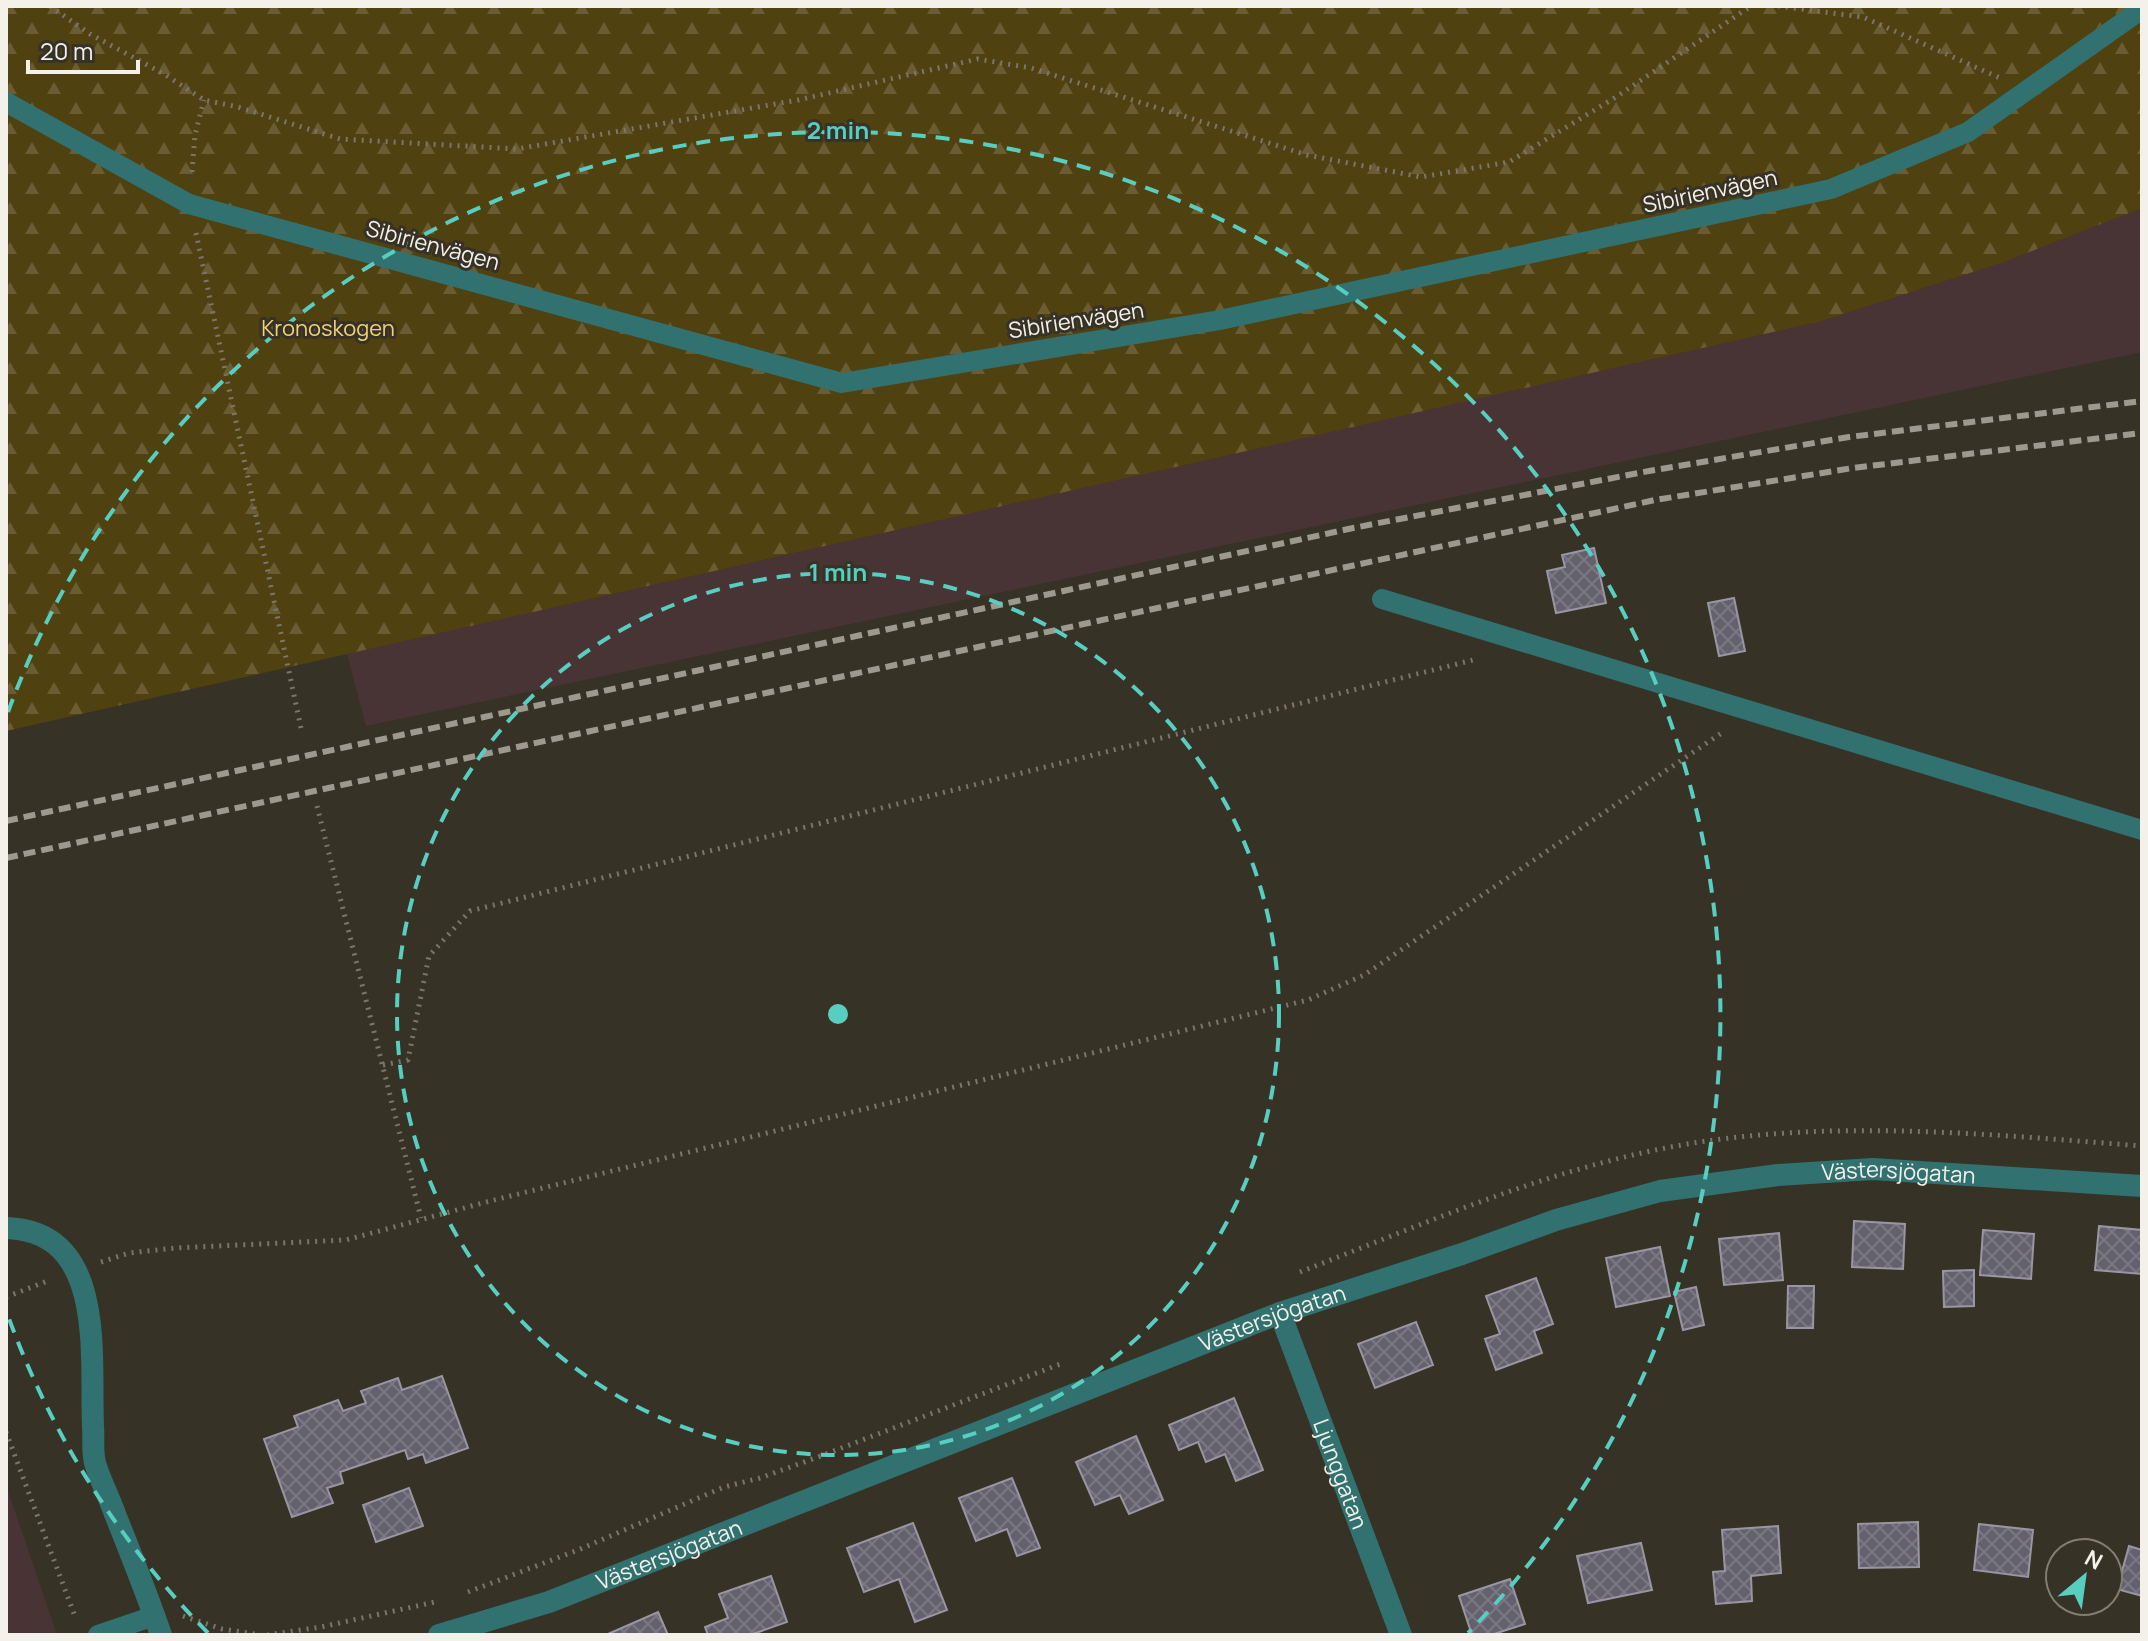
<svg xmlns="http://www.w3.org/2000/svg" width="2148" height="1641" font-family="Manrope,sans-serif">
	<defs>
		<pattern id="forest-firs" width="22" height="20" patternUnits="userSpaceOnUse" patternTransform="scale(2)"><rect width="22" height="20" fill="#504110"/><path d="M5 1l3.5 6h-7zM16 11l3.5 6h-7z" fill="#6a5d33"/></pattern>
		<pattern id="building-cross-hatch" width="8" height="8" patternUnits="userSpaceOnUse" patternTransform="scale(2)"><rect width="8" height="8" fill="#64616e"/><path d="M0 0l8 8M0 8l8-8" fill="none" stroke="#7b7883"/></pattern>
	</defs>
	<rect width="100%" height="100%" fill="#373226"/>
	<g fill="#493435">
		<polygon points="2142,208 2142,352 366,726 347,654 1822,321 2004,262"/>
		<polygon points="6,1485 57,1635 6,1635"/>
	</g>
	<polygon fill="url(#forest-firs)" points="6,6 2142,6 2142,208 2004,262 1822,321 6,731"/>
	<g fill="url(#building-cross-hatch)" stroke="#9996a4" stroke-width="2">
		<polygon points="1594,548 1606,603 1556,613 1547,571 1565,567 1562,555"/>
		<polygon points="1734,598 1745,651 1719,656 1708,603"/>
		<polygon points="1854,1221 1905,1224 1903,1269 1852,1267"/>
		<polygon points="2099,1226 2142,1230 2142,1274 2095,1270"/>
		<polygon points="1983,1230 2034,1234 2031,1279 1980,1275"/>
		<polygon points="1779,1233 1783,1280 1724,1285 1719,1239"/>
		<polygon points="1660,1247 1670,1296 1616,1307 1606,1258"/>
		<polygon points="1974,1270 1974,1306 1944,1307 1943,1271"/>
		<polygon points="1536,1278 1553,1324 1534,1331 1542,1353 1496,1370 1485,1339 1500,1334 1486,1296"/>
		<polygon points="1788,1286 1814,1286 1813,1328 1787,1328"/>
		<polygon points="1696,1287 1704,1325 1683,1330 1674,1292"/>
		<polygon points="1416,1322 1433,1365 1375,1388 1358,1344"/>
		<polygon points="442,1376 468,1448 426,1463 423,1454 408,1459 405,1450 340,1472 343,1483 327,1488 333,1503 292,1517 264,1439 298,1427 294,1416 338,1400 343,1411 366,1403 361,1391 398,1378 402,1390"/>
		<polygon points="1234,1398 1263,1470 1236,1481 1225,1454 1206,1462 1198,1442 1179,1450 1169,1425"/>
		<polygon points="1136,1436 1163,1500 1129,1514 1120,1495 1095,1505 1076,1462"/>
		<polygon points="1012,1478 1040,1548 1017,1556 1007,1529 976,1541 959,1498"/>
		<polygon points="409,1488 423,1526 376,1542 363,1505"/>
		<polygon points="1918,1522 1919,1567 1859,1568 1858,1524"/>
		<polygon points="913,1523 947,1610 915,1622 899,1579 864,1592 847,1548"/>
		<polygon points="1979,1524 2033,1530 2028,1577 1974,1570"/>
		<polygon points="1778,1526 1781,1573 1751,1576 1752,1601 1716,1604 1713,1572 1725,1571 1722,1530"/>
		<polygon points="1641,1543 1652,1590 1588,1603 1577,1556"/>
		<polygon points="2129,1546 2142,1550 2142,1596 2117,1589"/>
		<polygon points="771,1576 787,1622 750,1635 708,1635 705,1627 728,1618 719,1594"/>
		<polygon points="1510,1579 1525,1624 1491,1635 1472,1635 1459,1596"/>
		<polygon points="658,1612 668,1635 608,1635 608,1634"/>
	</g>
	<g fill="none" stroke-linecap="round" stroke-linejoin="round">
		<g stroke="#7a766c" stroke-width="5" stroke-dasharray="2 6" stroke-linecap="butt">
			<polyline points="50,6 90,34 164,74 204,100 238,107 340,139 517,149 798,100 978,59 1031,68 1307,155 1421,177 1509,162 1616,97 1751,6"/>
			<polyline points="1778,6 1863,17 2000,78"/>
			<polyline points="192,172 195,135 204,100"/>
			<polyline points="196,233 302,733"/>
			<polyline points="317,806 421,1218"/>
			<polyline points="383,1065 408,1060 429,956 470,911 1477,659"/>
			<polyline points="101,1262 129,1253 175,1248 346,1240 490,1201 1308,1000 1364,975 1723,732"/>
			<path d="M 1300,1272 C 1434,1220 1570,1159 1714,1140 C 1856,1121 1999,1135 2142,1146"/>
			<polyline points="6,1297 50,1280"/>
			<polyline points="6,1432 76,1619"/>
			<polyline points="468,1592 578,1550 724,1487 760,1478 818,1457 1063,1363"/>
			<polyline points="183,1616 222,1629 261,1635"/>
			<polyline points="267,1635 321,1627 435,1602"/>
		</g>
		<g stroke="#317170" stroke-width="20">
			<polyline points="6,102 189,204 842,383 1220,320 1831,189 1968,132 2142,9"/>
			<polyline points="1382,599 2142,830"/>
			<polyline points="98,1635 154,1616"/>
		</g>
		<g stroke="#317170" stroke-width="22">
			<path d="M 6,1228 C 107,1231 90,1355 93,1426 C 94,1438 92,1451 95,1463 C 100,1480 109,1497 115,1514 C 131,1554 147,1594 161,1635"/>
			<path id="s1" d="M 1280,1313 L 1401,1635"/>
			<path id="s2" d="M 439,1635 L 549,1602 L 1280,1313 L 1462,1254 L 1556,1220 L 1660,1191 L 1778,1175 L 1873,1169 L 2142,1186"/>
		</g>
		<g stroke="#9d998f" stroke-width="6" stroke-dasharray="12 6" stroke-linecap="butt">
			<polyline points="6,821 1353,528 1649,471 1849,437 2142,401"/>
			<polyline points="6,858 1655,500 1853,468 2142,433"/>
		</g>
	</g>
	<g fill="none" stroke="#58cec0" stroke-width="4" stroke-dasharray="14 10">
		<circle cx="838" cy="1014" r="441"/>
		<path d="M208 1633A883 883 0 0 1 8 1316M8 712A883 883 0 1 1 1468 1633"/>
	</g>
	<g text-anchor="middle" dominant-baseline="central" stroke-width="6" stroke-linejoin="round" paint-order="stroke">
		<g font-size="22" fill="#f4f1ea" stroke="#373226">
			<text transform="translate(1710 191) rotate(-12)">Sibirienvägen</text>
			<text transform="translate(433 245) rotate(15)">Sibirienvägen</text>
			<text transform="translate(1076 320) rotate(-9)">Sibirienvägen</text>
			<text stroke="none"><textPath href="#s2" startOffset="1540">Västersjögatan</textPath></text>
			<text stroke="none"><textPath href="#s2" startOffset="892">Västersjögatan</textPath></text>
			<text stroke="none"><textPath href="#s1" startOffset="172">Ljunggatan</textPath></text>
			<text stroke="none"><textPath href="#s2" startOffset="244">Västersjögatan</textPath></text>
		</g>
		<g font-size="22" fill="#efd278" stroke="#373226">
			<text x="328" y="328">Kronoskogen</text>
		</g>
	</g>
	<circle cx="838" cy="1014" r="12" fill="#58cec0" stroke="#373226" stroke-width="4"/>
	<g font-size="24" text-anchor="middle" font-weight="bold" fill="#58cec0" stroke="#373226" stroke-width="6" stroke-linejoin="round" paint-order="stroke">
		<text x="838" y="139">2 min</text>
		<text x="838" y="581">1 min</text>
	</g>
	<rect width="2148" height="1641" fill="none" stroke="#f4f1ea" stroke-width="16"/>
	<g transform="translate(2084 1577) rotate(29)"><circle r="38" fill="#373226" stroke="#837e74" stroke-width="2"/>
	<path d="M0-6L14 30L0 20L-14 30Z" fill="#58cec0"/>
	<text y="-12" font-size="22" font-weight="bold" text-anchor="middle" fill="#f4f1ea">N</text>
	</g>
	<path d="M28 60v12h110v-12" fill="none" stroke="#f4f1ea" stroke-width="4"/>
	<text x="40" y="60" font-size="24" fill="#f4f1ea" stroke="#373226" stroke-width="6" paint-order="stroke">20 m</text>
</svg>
